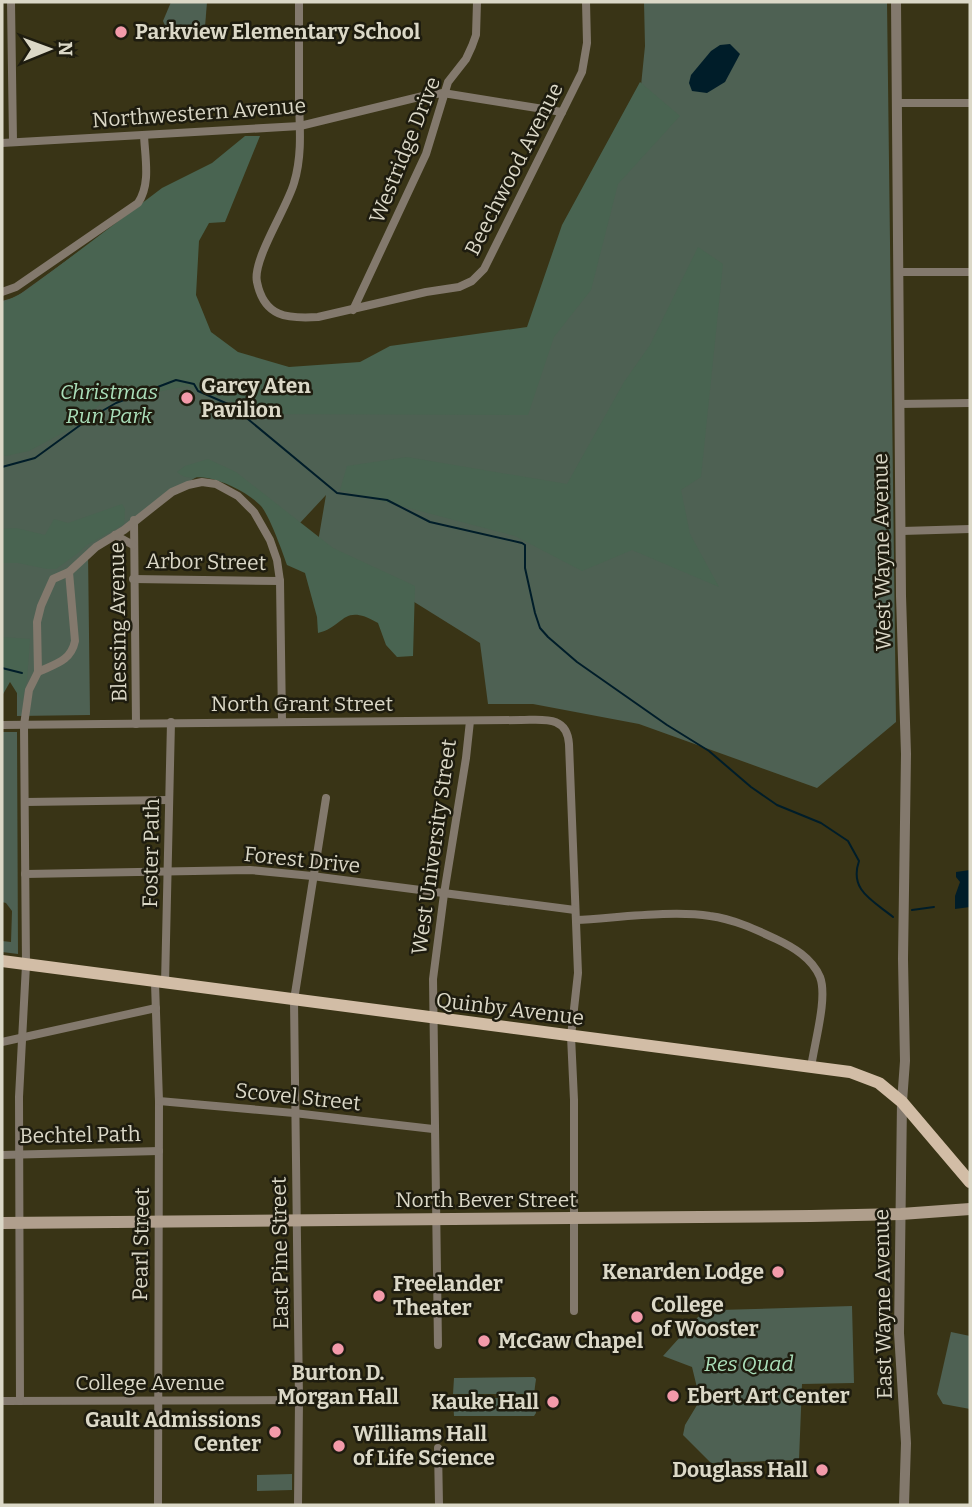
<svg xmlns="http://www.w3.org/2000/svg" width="972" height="1507" font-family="Bitter,serif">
	<rect width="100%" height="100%" fill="#393416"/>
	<g fill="#4e6153">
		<polygon points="171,2 207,2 205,27 203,33 189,35 168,32 163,21"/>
		<polygon points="644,2 887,2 896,722 817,788 639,724 533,704 488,704 480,643 318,542 326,495 299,524 208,470 172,492 88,552 90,715 17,716 17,678 2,674 2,301 16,297 92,242 222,383 453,374 533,327 637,125 645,46"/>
		<polygon points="2,732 17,732 18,954 2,952 2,941 11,942 12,911 6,903 2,902"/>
		<polygon points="852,1306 854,1383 802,1384 799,1460 711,1463 683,1435 685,1425 700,1400 692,1367 663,1356 698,1317 718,1310"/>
		<polygon points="951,1332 970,1336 970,1409 943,1404 937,1394"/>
		<polygon points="534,1377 536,1379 534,1394 453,1394 454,1378"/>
		<polygon points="453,1398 534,1398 536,1413 534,1416 454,1416"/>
		<polygon points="292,1474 292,1490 257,1491 257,1475"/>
	</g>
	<g fill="#496451">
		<polygon points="640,82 680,116 618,184 591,290 554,337 528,415 264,414 187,386 102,403 70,429 29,451 6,456 2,455 2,303 26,291 162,188 212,163 245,136 260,136 225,222 209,223 199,241 196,295 211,332 238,352 289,367 360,362 390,346 527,327 562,225"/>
		<polygon points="698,247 723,264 701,477 681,490 690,534 719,587 632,550 582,571 515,536 340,490 347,466 407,457 567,484 624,382 650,345"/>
		<path d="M 208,459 L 236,472 L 333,548 L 415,586 L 413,656 L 397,657 L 386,645 L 378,623 C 342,602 345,627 318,633 L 317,617 L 305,573 L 287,565 C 283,553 268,512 260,505 C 247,492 224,481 207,478 C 194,475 188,482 177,472 L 185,466 Z"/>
		<polygon points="122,504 125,509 124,524 87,545 77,554 56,569 47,569 18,563 2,563 2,529 16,528 45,535 54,519 68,523 74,521"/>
		<polygon points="2,637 30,639 27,680 22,701 10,682 2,696"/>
	</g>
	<g fill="#001d29">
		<polygon points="730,44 740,54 725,82 707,93 692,91 689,83 691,75 711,51 720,45"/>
		<polygon points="970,870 970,907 955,909 955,896 960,882 956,877 956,872"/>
	</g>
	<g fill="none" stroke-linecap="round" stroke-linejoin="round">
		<g stroke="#001d29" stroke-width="2">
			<path d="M 2,467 L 35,458 L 90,418 L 116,403 L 176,380 L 194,384 L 198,391 L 228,404 L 243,415 L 337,493 L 387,500 L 430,522 L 522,543 L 525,545 L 525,568 L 535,613 L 540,628 L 548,637 L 577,662 L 667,725 L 709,751 L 751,787 L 777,805 L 821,823 L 848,841 L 859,861 C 849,890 872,900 893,917"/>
			<polyline points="2,668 22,673"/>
			<polyline points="912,910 934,907"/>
		</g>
		<g stroke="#83796d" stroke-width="8">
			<polyline points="11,2 13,142"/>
			<path d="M 299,2 C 299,36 299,70 299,103 C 300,130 302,157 294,183 C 287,208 252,260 257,282 C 264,317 287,319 318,317 L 426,292 L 459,287 L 472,281 L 484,269 L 582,72 L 587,43 L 586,2"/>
			<polyline points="897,103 970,103"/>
			<polyline points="2,143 300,126 423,96 443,93 562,112"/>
			<polyline points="898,272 970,272"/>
			<path d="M 2,292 L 16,287 L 138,203 C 151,184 145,158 144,135"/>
			<polyline points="353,310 426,154 448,82 466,59 472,46 476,35 477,2"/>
			<polyline points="899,404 970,403"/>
			<polyline points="134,520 136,724"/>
			<polyline points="902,531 970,529"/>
			<polyline points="115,535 133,545"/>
			<polyline points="133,579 280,581"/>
			<path d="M 38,672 C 55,664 71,661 75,641 L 69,572"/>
			<path d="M 2,725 L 521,720 C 543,720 567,715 569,744 L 578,973 L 571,1036 L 574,1100 L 574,1311"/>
			<polyline points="25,802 169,800"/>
			<polyline points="25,874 250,870 312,876 575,910"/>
			<path d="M 576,920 C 616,918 672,910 710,916 C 733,919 755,929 776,939 C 793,947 812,958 820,977 C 828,998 814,1044 811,1068"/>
			<polyline points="155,983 159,1101 158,1505"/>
			<polyline points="165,984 171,722"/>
			<polyline points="2,1042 156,1008"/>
			<polyline points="159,1101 294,1113 433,1129"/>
			<polyline points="2,1155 159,1151"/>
			<polyline points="438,1345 433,979 444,894 466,758 470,721"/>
			<polyline points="2,1401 299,1400"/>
			<polyline points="20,1401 19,1097 26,965 24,725 29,690 38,672 37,622 41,606 53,579 69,572 96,547 124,530 172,492 188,485 202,482 216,484 238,496 254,512 270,540 277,560 280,581 282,721"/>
			<polyline points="438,1448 439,1505"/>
			<polyline points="298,1505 299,1400 294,1000 326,798"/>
		</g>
		<polyline stroke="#83796d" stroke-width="10" points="896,2 901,596 906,754 903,959 905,1061 902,1102 899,1333 906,1443 904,1505"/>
		<polyline stroke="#b09f8d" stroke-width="12" points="2,1223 811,1216 901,1214 970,1209"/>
		<polyline stroke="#d2bda6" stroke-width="12" points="2,961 850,1072 879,1083 902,1102 970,1182"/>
	</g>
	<g fill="#f39aaa" stroke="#1e1c0f" stroke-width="2.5">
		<circle cx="121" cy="32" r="7"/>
		<circle cx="187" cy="398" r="7"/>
		<circle cx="778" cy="1272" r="7"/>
		<circle cx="379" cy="1296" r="7"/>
		<circle cx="637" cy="1317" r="7"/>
		<circle cx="484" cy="1341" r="7"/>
		<circle cx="338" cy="1349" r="7"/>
		<circle cx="673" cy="1396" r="7"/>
		<circle cx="553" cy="1402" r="7"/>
		<circle cx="275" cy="1432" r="7"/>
		<circle cx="339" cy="1446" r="7"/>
		<circle cx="822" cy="1470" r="7"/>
	</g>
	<g text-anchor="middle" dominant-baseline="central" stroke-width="5" stroke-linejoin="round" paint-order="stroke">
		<g font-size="21" font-weight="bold" fill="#dbd8c7" stroke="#1e1c0f" text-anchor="start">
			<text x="135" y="32">Parkview Elementary School</text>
			<text x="201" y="386">Garcy Aten<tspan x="201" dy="24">Pavilion</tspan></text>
			<text x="764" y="1272" text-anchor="end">Kenarden Lodge</text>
			<text x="393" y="1284">Freelander<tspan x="393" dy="24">Theater</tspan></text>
			<text x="651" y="1305">College<tspan x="651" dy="24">of Wooster</tspan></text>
			<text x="498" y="1341">McGaw Chapel</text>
			<text x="338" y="1373" text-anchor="middle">Burton D.<tspan x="338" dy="24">Morgan Hall</tspan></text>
			<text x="687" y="1396">Ebert Art Center</text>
			<text x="539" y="1402" text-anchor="end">Kauke Hall</text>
			<text x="261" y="1420" text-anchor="end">Gault Admissions<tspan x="261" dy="24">Center</tspan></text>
			<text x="353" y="1434">Williams Hall<tspan x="353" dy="24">of Life Science</tspan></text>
			<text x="808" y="1470" text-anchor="end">Douglass Hall</text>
		</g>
		<g font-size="21" fill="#dbd8c7" stroke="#1e1c0f">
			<text transform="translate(199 113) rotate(-4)">Northwestern Avenue</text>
			<text transform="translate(405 150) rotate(-68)">Westridge Drive</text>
			<text transform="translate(514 169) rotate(-63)">Beechwood Avenue</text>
			<text transform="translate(882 552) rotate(-91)">West Wayne Avenue</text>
			<text transform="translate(206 562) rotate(1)">Arbor Street</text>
			<text transform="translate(118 622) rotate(-91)">Blessing Avenue</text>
			<text x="302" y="704">North Grant Street</text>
			<text transform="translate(434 847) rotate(-82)">West University Street</text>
			<text transform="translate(151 853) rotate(-89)">Foster Path</text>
			<text transform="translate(302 860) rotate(6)">Forest Drive</text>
			<text transform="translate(510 1009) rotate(7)">Quinby Avenue</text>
			<text transform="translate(298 1097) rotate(6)">Scovel Street</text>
			<text transform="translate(80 1135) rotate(-1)">Bechtel Path</text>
			<text x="486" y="1200">North Bever Street</text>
			<text transform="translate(141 1244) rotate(-89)">Pearl Street</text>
			<text transform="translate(280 1253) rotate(-91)">East Pine Street</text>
			<text transform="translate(883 1304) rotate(-91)">East Wayne Avenue</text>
			<text x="150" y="1383">College Avenue</text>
		</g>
		<g font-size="21" font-style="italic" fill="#aadeb9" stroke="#1e1c0f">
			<text x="109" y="392">Christmas<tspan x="109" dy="24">Run Park</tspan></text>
			<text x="749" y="1364">Res Quad</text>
		</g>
	</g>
	<rect width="972" height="1507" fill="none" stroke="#dbd8c7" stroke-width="7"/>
	<g transform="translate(49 49) rotate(89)" stroke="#1e1c0f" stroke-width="5" paint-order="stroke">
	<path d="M0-5L12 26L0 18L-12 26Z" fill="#dbd8c7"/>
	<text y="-10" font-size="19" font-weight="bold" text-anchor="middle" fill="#dbd8c7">N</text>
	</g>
</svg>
